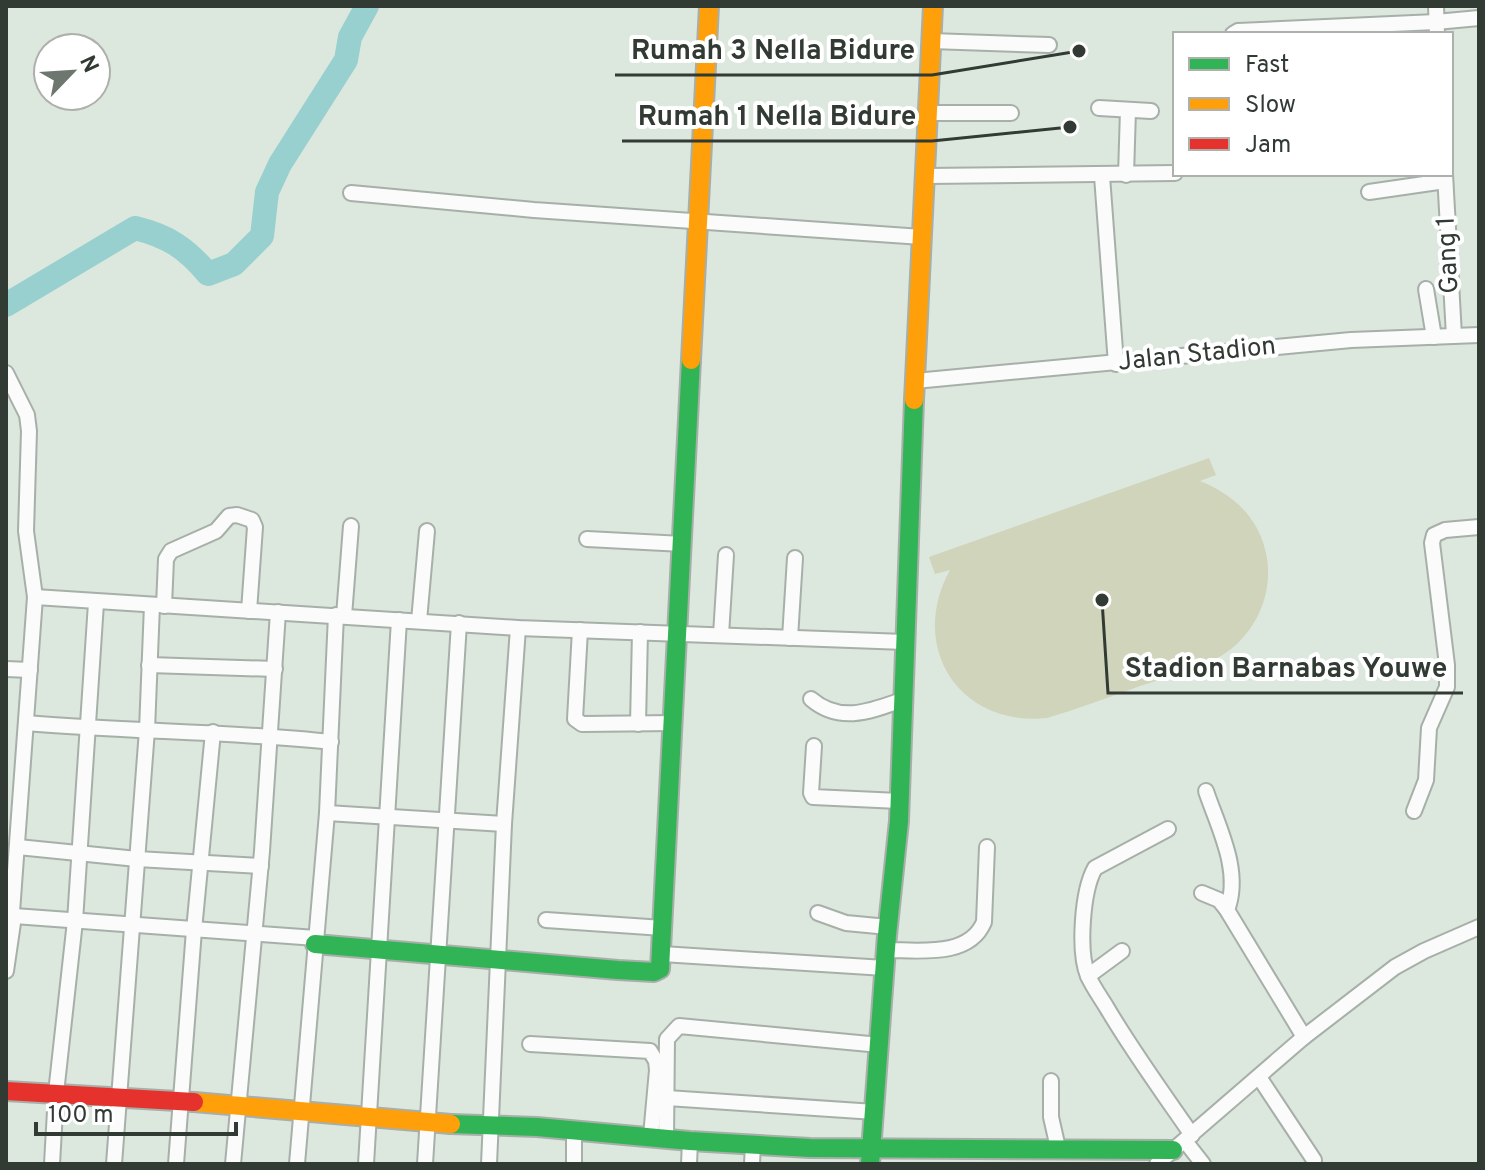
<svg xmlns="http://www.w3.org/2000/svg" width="1485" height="1170" font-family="Overpass,sans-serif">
	<rect width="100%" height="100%" fill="#dce7de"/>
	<path fill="#d0d4bb" d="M 1209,458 L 1216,475 L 1200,481 C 1231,493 1257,516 1265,549 C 1276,590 1257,634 1221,656 C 1197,670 1167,677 1140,686 C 1109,697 1078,709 1047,718 C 958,727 908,646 950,570 L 935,574 L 929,557 Z"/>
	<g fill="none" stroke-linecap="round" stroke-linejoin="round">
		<path stroke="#97d0ce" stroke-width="24" d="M 6,305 L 135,228 C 168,236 186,248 208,274 L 234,264 L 262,236 L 267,192 L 280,164 L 346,60 L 350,37 L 367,6"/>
		<defs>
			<g id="street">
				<polyline points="1436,6 1437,34"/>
				<polyline points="1233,34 1238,31 1436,22 1479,18"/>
				<polyline points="931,41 1049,45"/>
				<polyline points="1099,108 1151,111"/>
				<polyline points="927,113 1011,113"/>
				<polyline points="1445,174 1454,336"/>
				<polyline points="1126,175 1128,110"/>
				<polyline points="927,176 1175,173"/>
				<polyline points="1102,176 1116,364"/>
				<polyline points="1369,192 1445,181"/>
				<polyline points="351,193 534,210 922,237"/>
				<polyline points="1426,289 1434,337"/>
				<polyline points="6,373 27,415 29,431 26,531 35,597 12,912 14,916 6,971"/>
				<polyline points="915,381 1351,340 1479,335"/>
				<polyline points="587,539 683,544"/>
				<polyline points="35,597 518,628 905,642"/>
				<polyline points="164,606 166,559 171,551 216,531 229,516 237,515 252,520 255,527 249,611"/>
				<polyline points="344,616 351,526"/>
				<polyline points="419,621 427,531"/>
				<polyline points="580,630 575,719 582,724 674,723"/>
				<polyline points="721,635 726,555"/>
				<polyline points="790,638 795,558"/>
				<polyline points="149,665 275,669"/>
				<polyline points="6,669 30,670"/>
				<path d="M 811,699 C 840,724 871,711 902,700"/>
				<path d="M 26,723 C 128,732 230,731 331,742"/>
				<polyline points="638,724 640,632"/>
				<polyline points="814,746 811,793 813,797 899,801"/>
				<path d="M 1206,791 C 1218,827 1242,871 1227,910"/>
				<polyline points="1414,811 1426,780 1429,728 1447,687 1447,665 1432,543 1434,535 1445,530 1479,527"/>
				<polyline points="327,813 504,824"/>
				<path d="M 1168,829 L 1095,868 C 1082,891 1078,952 1088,976 C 1093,987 1101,998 1107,1008 C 1133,1052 1163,1093 1192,1135"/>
				<polyline points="18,847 137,859 261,866"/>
				<polyline points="1202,893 1219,900 1227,910 1304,1037"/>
				<polyline points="818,913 846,923 888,927"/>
				<polyline points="14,916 316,938"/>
				<polyline points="546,920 663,928"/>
				<path d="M 886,950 C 919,950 969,958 984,922 L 987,847"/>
				<polyline points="662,954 885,968"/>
				<polyline points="1088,976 1122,951"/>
				<polyline points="530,1044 650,1051 656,1061 657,1070 651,1136"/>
				<polyline points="1259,1077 1314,1160"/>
				<polyline points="1051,1081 1051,1117 1058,1148"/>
				<polyline points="667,1098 875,1112"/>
				<polyline points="574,1131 574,1164"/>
				<polyline points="666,1138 667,1039 679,1026 880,1045"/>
				<polyline points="1185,1141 1203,1164"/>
				<polyline points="52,1164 56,1093 75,921 96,603"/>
				<polyline points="114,1164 147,730 152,605"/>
				<polyline points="176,1164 194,930 213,732"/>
				<polyline points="233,1164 262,851 278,612"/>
				<polyline points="297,1164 327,813 336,615"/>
				<polyline points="366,1164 399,620"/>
				<polyline points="425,1164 459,623"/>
				<polyline points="489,1164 504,824 518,628"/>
				<polyline points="689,1164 690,1141"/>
				<polyline points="752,1164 753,1144"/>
				<polyline points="1157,1164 1304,1037 1395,967 1424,951 1479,927"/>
			</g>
			<g id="fast">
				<polyline points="315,944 618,970 654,972 660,969 691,360"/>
				<polyline points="451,1124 537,1127 690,1141 810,1148 1173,1150"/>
				<polyline points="870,1164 887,935 899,821 914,400"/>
			</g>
			<g id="slow">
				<polyline points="691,360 709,6"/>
				<polyline points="914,400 933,6"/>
				<polyline points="194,1102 451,1124"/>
			</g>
			<polyline id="jam" points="6,1091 194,1102"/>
		</defs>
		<use href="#street" stroke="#a7afa9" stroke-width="18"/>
		<use href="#fast" stroke="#a7afa9" stroke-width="22"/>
		<use href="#slow" stroke="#a7afa9" stroke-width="22"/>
		<use href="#jam" stroke="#a7afa9" stroke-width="22"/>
		<use href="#street" stroke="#fafbfa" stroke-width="14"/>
		<use href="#fast" stroke="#30b455" stroke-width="18"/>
		<use href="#slow" stroke="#ff9f0a" stroke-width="18"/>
		<use href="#jam" stroke="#e5322d" stroke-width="18"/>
	</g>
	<g text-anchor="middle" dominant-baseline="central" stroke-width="8" stroke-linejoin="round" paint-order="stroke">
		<g font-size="26" fill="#313a33" stroke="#fff">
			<text transform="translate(1449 255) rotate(-93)">Gang 1</text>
			<text transform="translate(1197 355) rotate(-6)">Jalan Stadion</text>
		</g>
	</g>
	<path fill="none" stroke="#313a33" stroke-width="3" d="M1079 51L932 75H615M1070 127L932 141H622M1102 600L1108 693H1463"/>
	<g fill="#313a33" stroke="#fff" stroke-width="3">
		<circle cx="1079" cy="51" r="8"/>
		<circle cx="1070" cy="127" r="8"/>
		<circle cx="1102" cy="600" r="8"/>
	</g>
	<g font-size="28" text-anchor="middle" font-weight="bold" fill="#313a33" stroke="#fff" stroke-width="8" stroke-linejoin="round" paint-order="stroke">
		<text x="773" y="59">Rumah 3 Nella Bidure</text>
		<text x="777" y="125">Rumah 1 Nella Bidure</text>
		<text x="1286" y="677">Stadion Barnabas Youwe</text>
	</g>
	<rect width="1485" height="1170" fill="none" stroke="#313a33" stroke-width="16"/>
	<rect x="1173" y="32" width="280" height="144" fill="#ffffff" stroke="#adb0ad" stroke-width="2"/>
	<rect x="1189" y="58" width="40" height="12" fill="#30b455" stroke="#adb0ad" stroke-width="2"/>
	<text x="1245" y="72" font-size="24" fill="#313a33">Fast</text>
	<rect x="1189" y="98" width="40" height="12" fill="#ff9f0a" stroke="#adb0ad" stroke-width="2"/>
	<text x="1245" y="112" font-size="24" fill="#313a33">Slow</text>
	<rect x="1189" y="138" width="40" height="12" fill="#e5322d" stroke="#adb0ad" stroke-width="2"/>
	<text x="1245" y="152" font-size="24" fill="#313a33">Jam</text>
	<g transform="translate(72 72) rotate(65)"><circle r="38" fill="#ffffff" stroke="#adb0ad" stroke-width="2"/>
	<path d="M0-6L14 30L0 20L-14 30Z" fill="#6d776f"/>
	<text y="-12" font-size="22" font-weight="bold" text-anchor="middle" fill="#313a33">N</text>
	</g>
	<path d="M36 1122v12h200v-12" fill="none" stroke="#313a33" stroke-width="4"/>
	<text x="48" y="1122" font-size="24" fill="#313a33" stroke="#ffffff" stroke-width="6" paint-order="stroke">100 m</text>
</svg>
